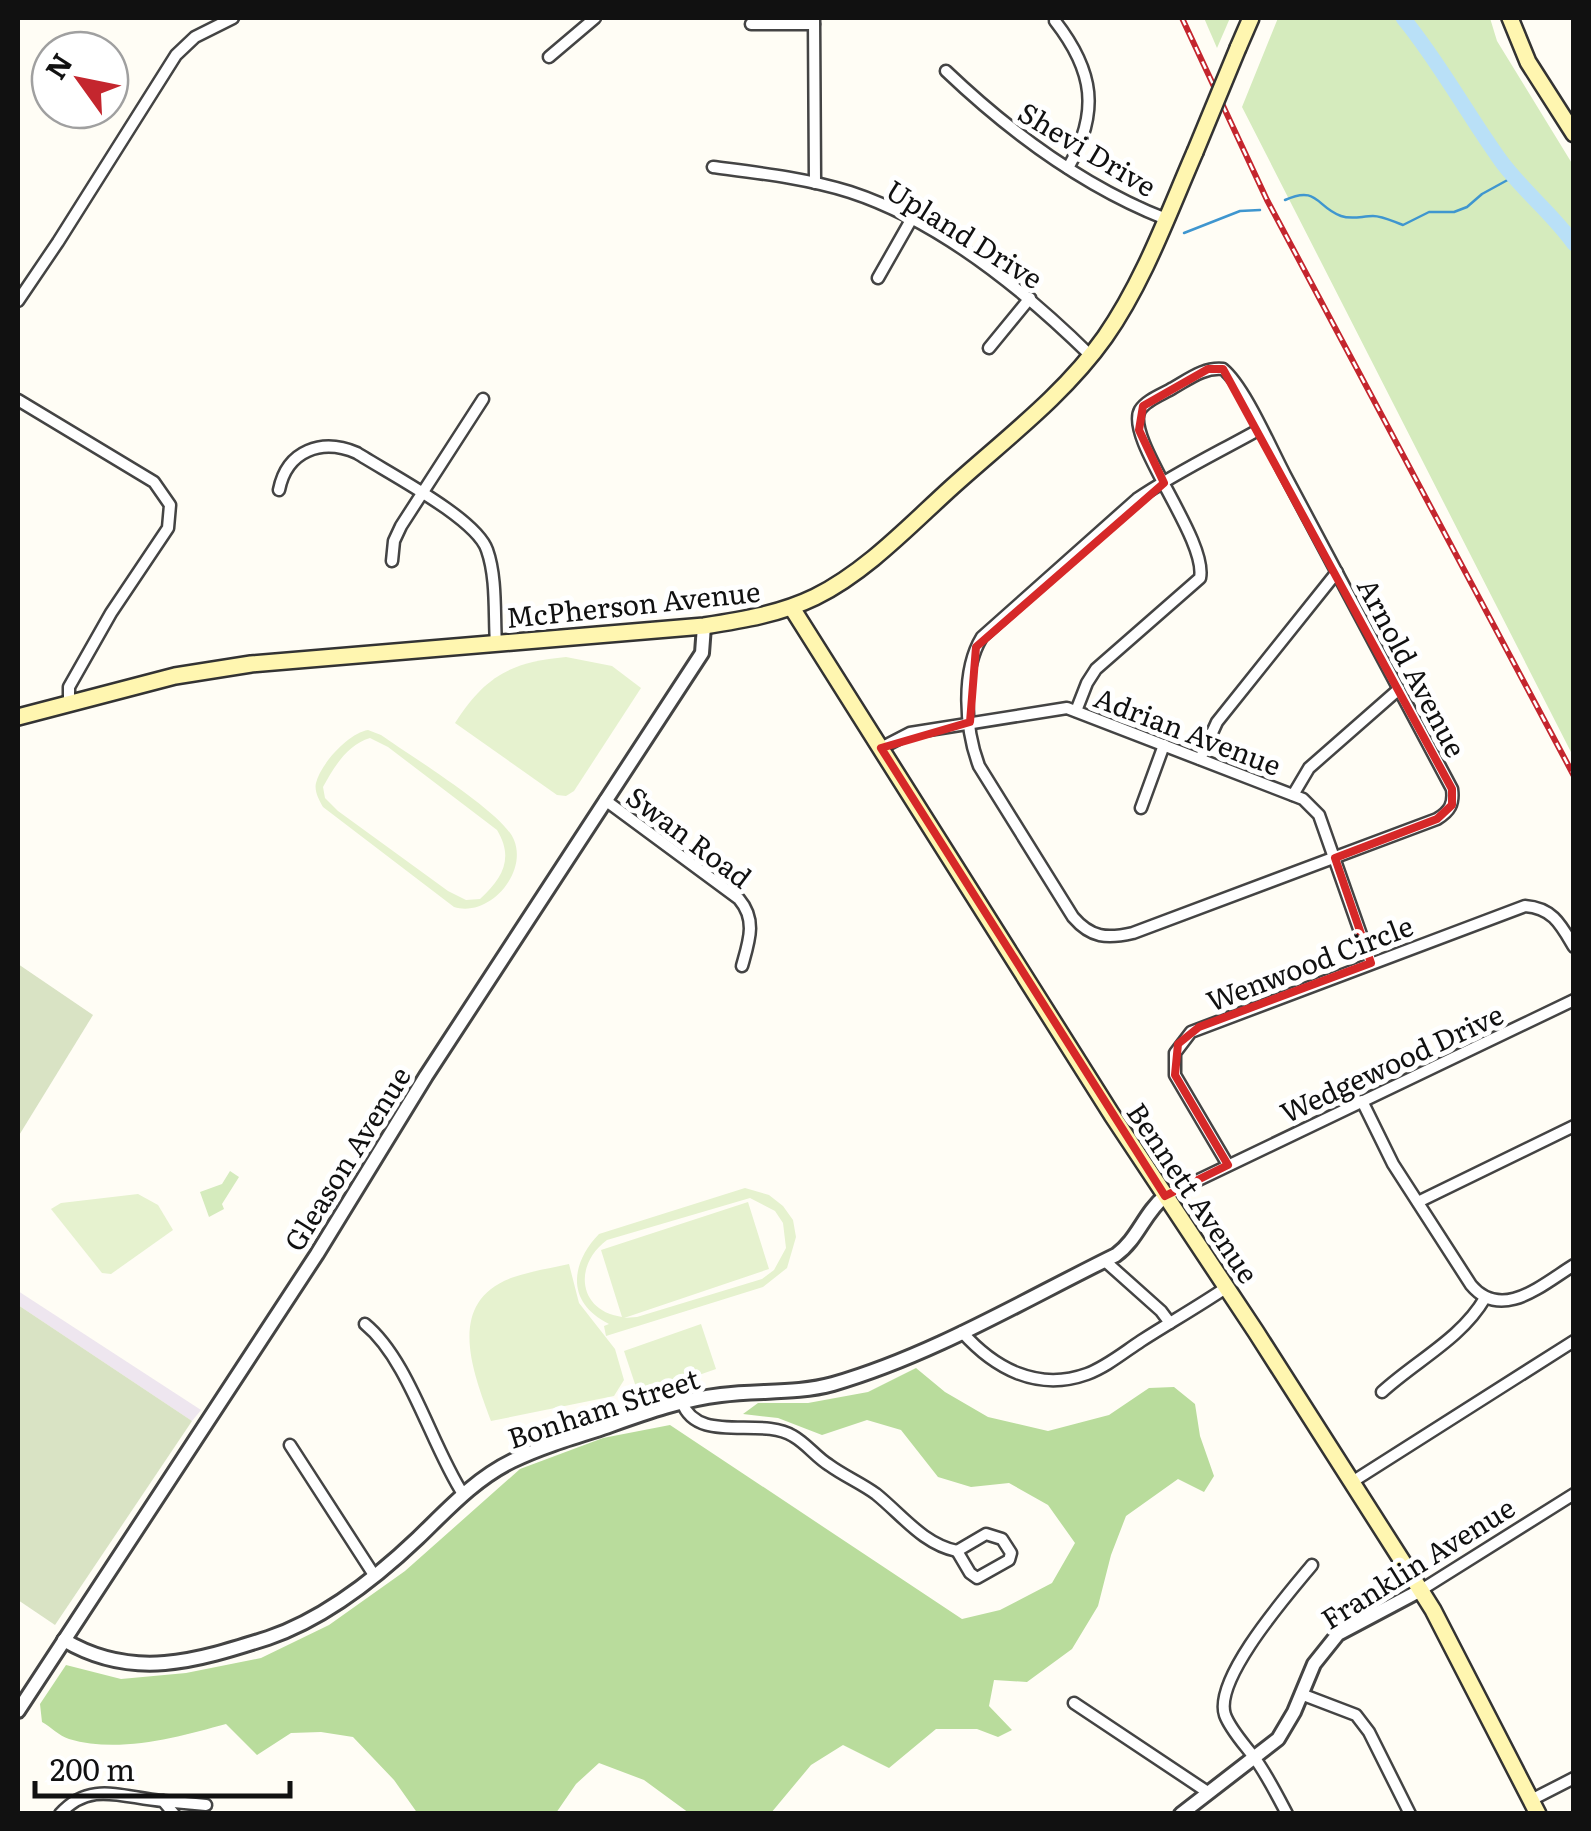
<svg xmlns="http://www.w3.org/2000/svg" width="1591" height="1831" font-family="Literata,serif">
	<rect width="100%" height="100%" fill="#fffdf5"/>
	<polygon fill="#eee6ef" points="18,1291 201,1410 192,1421 18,1305"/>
	<g fill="#d5ebbd">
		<polygon points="1204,18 1230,18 1217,48"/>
		<polygon points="1278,18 1490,18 1497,41 1573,165 1573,756 1242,107"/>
		<polygon points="230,1171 239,1177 222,1204 224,1209 209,1217 200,1192 222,1184"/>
	</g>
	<path fill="#b9dc9c" d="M 916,1368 L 945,1392 L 988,1417 L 1048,1431 L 1109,1415 L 1149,1388 L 1174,1387 L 1195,1404 L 1200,1436 L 1214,1476 L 1204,1492 L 1178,1479 L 1126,1516 L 1111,1555 L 1098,1606 L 1072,1649 L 1027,1682 L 994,1680 L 989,1706 L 1012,1730 L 998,1737 L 977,1729 L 936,1729 L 889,1768 L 843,1745 L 811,1765 L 771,1813 L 689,1813 L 644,1780 L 599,1763 L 576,1784 L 556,1813 L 418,1814 L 394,1780 L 353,1737 L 321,1732 L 291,1733 L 257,1755 L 226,1724 C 178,1737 119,1754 69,1739 C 59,1736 51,1727 42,1722 L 40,1704 L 66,1665 L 121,1679 L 186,1673 L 261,1658 L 329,1625 L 405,1571 L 520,1469 L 603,1438 L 670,1425 L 962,1619 L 1000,1610 L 1052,1583 L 1075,1543 L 1048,1505 L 1009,1483 L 971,1487 L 938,1477 L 901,1430 L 867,1420 L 822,1435 L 778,1418 L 743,1414 L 758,1403 L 808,1403 L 868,1392 Z"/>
	<g fill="#d9e3c4">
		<polygon points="18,964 93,1015 18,1137"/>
		<polygon points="18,1305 192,1421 55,1625 18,1600"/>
	</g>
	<g fill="#e6f2cf" fill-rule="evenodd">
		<path d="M 566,657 L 612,666 L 641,688 L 574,791 L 566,796 L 557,795 L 455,723 C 485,676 511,662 566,657 Z"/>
		<path d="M 368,730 L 381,735 C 409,755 504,813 514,840 C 528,874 488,918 454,907 L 323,807 C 319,800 314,791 316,783 C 321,763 349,733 368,730 ZM 370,738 L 388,747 L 497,830 C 514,858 503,878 480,899 L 466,900 L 448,891 L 338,811 L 325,798 L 323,787 C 334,767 347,745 370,738 Z"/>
		<path d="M 745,1188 L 769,1195 L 783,1206 L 793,1220 L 796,1237 L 787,1268 L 763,1287 L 606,1336 L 604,1326 L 609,1324 C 566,1303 570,1264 599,1234 ZM 750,1198 L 775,1211 L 783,1223 L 786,1248 L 774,1270 L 762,1279 L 637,1317 L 624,1318 L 769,1269 L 748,1202 L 601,1250 L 622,1317 C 578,1311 573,1265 607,1240 Z"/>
		<polygon points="138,1194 158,1205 173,1230 111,1274 102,1273 51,1209 61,1203"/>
		<path d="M 569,1264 L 579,1303 L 615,1349 L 624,1380 L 614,1396 L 491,1421 C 473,1372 444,1301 514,1277 C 532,1271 551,1268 569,1264 Z"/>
		<polygon points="701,1324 716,1369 639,1396 624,1351"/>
	</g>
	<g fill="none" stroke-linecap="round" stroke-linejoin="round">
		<g stroke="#3f96cf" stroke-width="2.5">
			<path d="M 1285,200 C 1318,185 1316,207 1341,216 C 1352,220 1362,216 1373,216 C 1383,216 1394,222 1403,225 L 1429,212 L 1454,212 L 1467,207 L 1482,194 L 1513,177"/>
			<polyline points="1184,233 1240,211 1260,210"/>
		</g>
		<path stroke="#b9e0f7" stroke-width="15" d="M 1403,18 C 1440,63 1467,114 1501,161 C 1523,191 1553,214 1574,244"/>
		<defs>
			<g id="minor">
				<polyline points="814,18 815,183"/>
				<path d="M 1055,21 C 1094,71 1100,112 1068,168"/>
				<polyline points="751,24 814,24"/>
				<polyline points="549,57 595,18"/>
				<path d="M 946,71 C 1010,132 1082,186 1166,219"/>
				<path d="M 713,167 C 759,173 805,178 850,192 C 939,221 1025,291 1091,356"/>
				<polyline points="878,278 911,220"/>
				<polyline points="18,301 58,242 176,55 195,37 233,18"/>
				<polyline points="989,348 1030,298"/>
				<polyline points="18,400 154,482 170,505 168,528 111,613 69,687 69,704"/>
				<path d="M 279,490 C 287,450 322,438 357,453 C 388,473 476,518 487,550 C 497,578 494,615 496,644"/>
				<polyline points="392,561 394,541 401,526 483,399"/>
				<path d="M 1076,711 L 1087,683 L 1096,669 L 1200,578 C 1208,539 1124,438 1140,410 C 1146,400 1163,394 1173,388 C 1189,379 1204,367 1223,369 C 1245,387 1271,449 1285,475 C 1341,580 1396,684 1452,789 C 1454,804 1450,811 1437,819 L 1133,933 C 1107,939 1091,938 1073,917 L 979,766 C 965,729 961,671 982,637 L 1137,499 C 1175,473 1219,452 1260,429"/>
				<polyline points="881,748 910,733 1067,708 1303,799 1319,815 1371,963"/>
				<polyline points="1200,759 1217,722 1337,572"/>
				<polyline points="1293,795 1309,768 1399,689"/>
				<path d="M 605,800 L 739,899 C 757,920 749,941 742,966"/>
				<polyline points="1141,808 1164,745"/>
				<path d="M 1362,1101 L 1393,1164 L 1471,1285 C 1502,1322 1543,1284 1574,1265"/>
				<path d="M 1228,1165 L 1175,1075 L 1175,1053 L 1191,1032 L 1525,906 C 1553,908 1561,925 1574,947"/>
				<polyline points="1165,1196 1574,1000"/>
				<polyline points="1418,1202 1574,1126"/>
				<polyline points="1105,1261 1161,1311 1170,1323"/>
				<path d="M 365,1324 C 409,1360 431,1445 463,1494"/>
				<path d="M 962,1332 C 994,1368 1037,1392 1087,1374 C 1106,1367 1123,1353 1141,1341 C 1169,1323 1199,1306 1227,1287"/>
				<path d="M 1382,1392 C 1417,1360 1461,1339 1485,1298"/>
				<path d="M 682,1402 C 697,1445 761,1416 793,1436 C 807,1444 816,1457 829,1465 C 844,1476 861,1483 876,1494 C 902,1515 923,1544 957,1551"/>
				<polyline points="290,1445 374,1575"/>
				<polyline points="1352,1482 1574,1341"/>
				<polygon points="986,1534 1002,1539 1011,1553 1009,1560 977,1578 970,1573 957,1551"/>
				<polyline points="1421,1590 1574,1494"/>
				<polyline points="1301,1694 1356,1715 1369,1732 1410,1814"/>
				<polyline points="1074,1703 1206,1791"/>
				<polyline points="1531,1800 1574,1778"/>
				<polyline points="163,1801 206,1805"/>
				<path d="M 60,1814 C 90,1780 123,1798 163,1801 L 174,1814"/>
				<path d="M 1287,1814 C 1277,1795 1268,1777 1256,1760 C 1246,1746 1231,1731 1225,1715 C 1213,1679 1289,1593 1312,1565"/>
			</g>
			<g id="tertiary">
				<path d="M 64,1640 C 133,1681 196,1661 268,1638 C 324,1619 376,1578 418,1538 C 447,1510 475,1479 512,1461 C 539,1448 568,1439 597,1430 C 637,1416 678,1400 721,1395 C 758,1390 797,1394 833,1384 C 933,1355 1024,1300 1116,1255 C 1138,1239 1144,1213 1165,1196"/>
				<polyline points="18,1711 317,1254 426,1076 702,653 704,626"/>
				<polyline points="1181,1814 1278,1739 1294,1712 1314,1664 1338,1634 1421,1590"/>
			</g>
			<g id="secondary">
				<polyline points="1510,18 1528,62 1574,134"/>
				<polyline points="1238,48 1251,18"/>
				<polyline points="792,608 1112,1115 1256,1332 1406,1567 1433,1610 1538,1814"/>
				<path d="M 18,717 L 175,676 L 251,664 L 704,626 C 742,620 780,614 815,597 C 866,572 910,525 952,487 C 1004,440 1064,395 1105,337 C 1144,281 1168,214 1195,152"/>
			</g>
		</defs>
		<use href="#minor" stroke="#444" stroke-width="15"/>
		<use href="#tertiary" stroke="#444" stroke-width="18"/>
		<use href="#secondary" stroke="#333" stroke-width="20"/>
		<use href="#minor" stroke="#fff" stroke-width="10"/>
		<use href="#tertiary" stroke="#fff" stroke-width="12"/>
		<use href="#secondary" stroke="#fff6b0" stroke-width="15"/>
		<defs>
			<polyline id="rail" points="1182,18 1267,200 1574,776"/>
		</defs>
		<use href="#rail" stroke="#c4262e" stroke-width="6"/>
		<use href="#rail" stroke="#fff" stroke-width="2.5" stroke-dasharray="8" stroke-linecap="butt"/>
		<defs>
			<polyline id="secondary-bridge" points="1195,152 1238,48"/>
		</defs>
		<use href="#secondary-bridge" stroke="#333" stroke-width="20" stroke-linecap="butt"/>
		<use href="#secondary-bridge" stroke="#fff6b0" stroke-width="15"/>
	</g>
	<path fill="none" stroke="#d62828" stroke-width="8" stroke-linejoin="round" d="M 1208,369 L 1223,369 L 1452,789 L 1452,805 L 1437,819 L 1335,858 L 1371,963 L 1199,1027 L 1178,1044 L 1175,1075 L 1228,1165 L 1165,1196 L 881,748 L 970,722 L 976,647 L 1164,483 L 1139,430 L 1143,406 Z"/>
	<g text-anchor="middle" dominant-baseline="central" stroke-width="10" stroke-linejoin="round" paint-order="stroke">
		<g font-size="28" fill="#111" stroke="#fff">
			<text transform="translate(1088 148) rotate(31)">Shevi Drive</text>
			<text transform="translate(965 233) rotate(32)">Upland Drive</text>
			<text transform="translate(633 603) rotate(-6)">McPherson Avenue</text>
			<text transform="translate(1413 667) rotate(62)">Arnold Avenue</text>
			<text transform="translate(1188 730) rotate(21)">Adrian Avenue</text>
			<text transform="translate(690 836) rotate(37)">Swan Road</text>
			<text transform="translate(1309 962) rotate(-21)">Wenwood Circle</text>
			<text transform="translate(1391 1062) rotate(-25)">Wedgewood Drive</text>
			<text transform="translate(346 1158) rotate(-58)">Gleason Avenue</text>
			<text transform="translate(1194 1192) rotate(56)">Bennett Avenue</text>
			<text transform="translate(603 1407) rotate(-18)">Bonham Street</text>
			<text transform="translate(1417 1562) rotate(-32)">Franklin Avenue</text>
		</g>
	</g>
	<rect width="1591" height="1831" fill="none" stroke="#111111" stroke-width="40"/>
	<g transform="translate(80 80) rotate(303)"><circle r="48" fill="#ffffff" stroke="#a0a0a0" stroke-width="2.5"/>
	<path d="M0-8L18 38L0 25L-18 38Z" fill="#c4262e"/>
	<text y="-15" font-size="28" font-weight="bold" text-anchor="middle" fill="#111111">N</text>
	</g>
	<path d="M35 1781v15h255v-15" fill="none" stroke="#111111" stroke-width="5"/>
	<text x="50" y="1781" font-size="30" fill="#111111" stroke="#ffffff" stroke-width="8" paint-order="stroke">200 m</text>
</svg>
